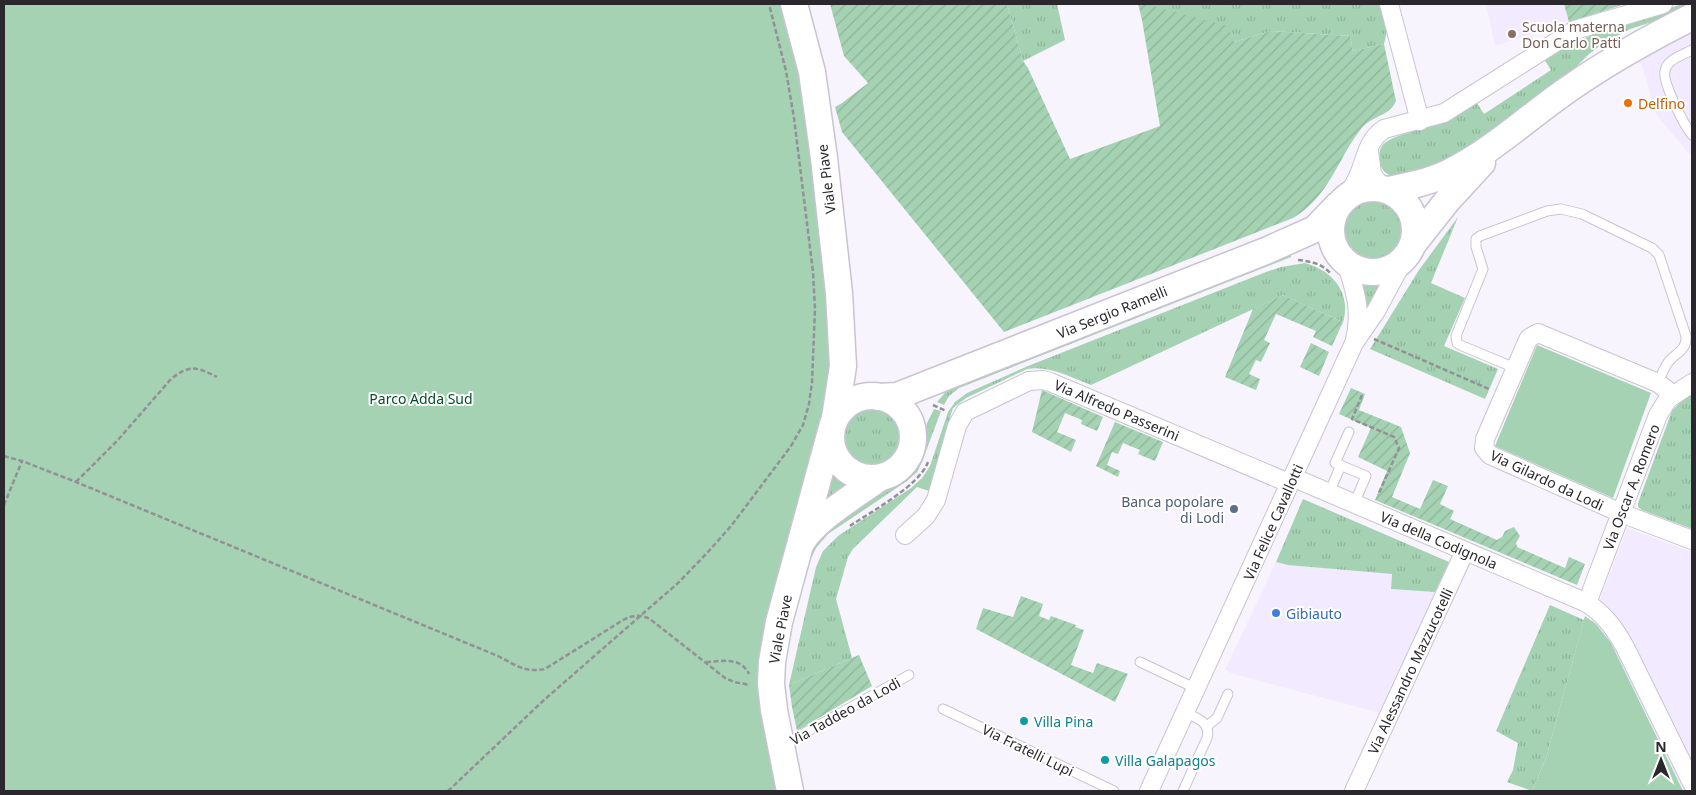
<svg xmlns="http://www.w3.org/2000/svg" width="1696" height="795" font-family="'Noto Sans',sans-serif">
	<defs>
		<pattern id="grass-tufts" width="24" height="20" patternUnits="userSpaceOnUse" patternTransform="scale(1.25)"><rect width="24" height="20" fill="#a5d2b2"/><path d="M3 7l-1-3M5 7V3M7 7l1-3M15 17l-1-3M17 17v-4M19 17l1-3" fill="none" stroke="#8eb499"/></pattern>
		<pattern id="garden-furrows" width="10" height="10" patternUnits="userSpaceOnUse" patternTransform="scale(1.25)"><rect width="10" height="10" fill="#a5d2b2"/><path d="M-1 1l2-2M0 10L10 0M9 11l2-2" fill="none" stroke="#8eb499"/></pattern>
	</defs>
	<rect width="100%" height="100%" fill="#f8f4fe"/>
	<g fill="#f2eafe">
		<polygon points="1486,4 1564,4 1569,22 1495,46"/>
		<polygon points="1692,19 1692,157 1657,116 1643,68 1632,51"/>
		<polygon points="1627,528 1692,552 1692,791 1683,791 1611,643 1601,630 1592,621"/>
		<polygon points="1276,562 1288,565 1392,574 1391,589 1435,592 1380,713 1233,674 1225,670"/>
	</g>
	<g fill="url(#grass-tufts)">
		<polygon points="1007,4 1057,4 1065,40 1023,61"/>
		<path d="M 1145,4 L 1383,4 C 1387,18 1388,30 1384,44 L 1353,51 L 1350,36 L 1271,31 L 1234,42 Z"/>
		<path d="M 1682,4 L 1692,5 L 1655,21 L 1630,29 L 1604,43 L 1589,54 L 1565,78 L 1442,166 L 1394,177 C 1385,174 1381,170 1380,161 C 1379,155 1379,150 1382,146 C 1389,135 1429,128 1443,123 C 1455,118 1466,110 1477,103 L 1484,114 L 1551,70 L 1544,59 L 1593,34 Z"/>
		<circle cx="1373" cy="230" r="35"/>
		<polygon points="1458,217 1431,283 1465,298 1444,346 1498,369 1485,399 1370,349 1419,270"/>
		<polygon points="1291,254 1291,257 959,388 949,396 944,405 937,402 949,388"/>
		<path d="M 1305,263 C 1332,270 1352,293 1343,322 L 1283,295 L 1091,385 C 1070,377 1049,365 1027,369 L 966,398 L 953,408 L 951,414 L 929,491 L 917,487 L 853,549 L 848,557 L 836,599 L 852,658 L 789,685 L 816,567 L 823,551 L 838,536 L 911,488 L 922,478 L 930,466 L 948,412 L 955,402 L 967,393 L 1028,366 L 1266,272 L 1281,267 Z"/>
		<path d="M 1359,272 L 1373,275 L 1387,274 L 1368,307 C 1364,300 1361,282 1357,273 Z"/>
		<polygon points="1692,394 1692,529 1642,510 1638,507 1638,503 1672,411 1682,400"/>
		<circle cx="872" cy="437" r="33"/>
		<polygon points="934,409 941,411 922,462 917,472 907,481 828,534 816,548 807,567 788,640 800,568 823,532 876,493 901,478 911,469 917,460 927,423"/>
		<polygon points="834,463 844,474 858,480 822,517"/>
		<polygon points="1303,499 1449,562 1435,592 1391,589 1392,574 1288,565 1276,562"/>
		<polygon points="1550,605 1584,620 1546,758 1532,791 1507,782 1513,770 1518,743 1496,731"/>
	</g>
	<g fill="#a5d2b2">
		<polygon points="4,4 788,4 798,34 836,380 773,626 784,791 4,791"/>
		<polygon points="1537,345 1651,393 1613,498 1495,446"/>
		<polygon points="1585,616 1596,624 1611,643 1683,791 1532,791 1546,758"/>
	</g>
	<g fill="url(#garden-furrows)">
		<path d="M 830,4 L 1007,4 L 1023,61 L 1028,68 L 1070,159 L 1160,126 L 1142,20 L 1138,4 L 1145,4 L 1227,26 L 1234,42 L 1271,31 L 1350,36 L 1353,51 L 1384,44 L 1396,101 C 1389,117 1372,115 1361,129 C 1336,161 1330,196 1293,218 L 1004,332 L 842,132 L 835,107 L 842,103 L 868,83 L 844,56 Z"/>
		<polygon points="1564,4 1625,4 1569,22"/>
		<polygon points="1283,295 1343,322 1332,346 1313,337 1316,331 1276,314 1264,340 1270,343 1261,362 1256,360 1249,374 1260,379 1256,390 1225,377 1253,309"/>
		<polygon points="1311,343 1329,352 1319,376 1300,367"/>
		<polygon points="1351,388 1365,394 1359,410 1401,427 1410,453 1392,497 1420,509 1433,480 1448,486 1440,504 1454,511 1450,519 1497,540 1502,537 1505,531 1514,527 1520,536 1516,543 1517,547 1565,568 1569,557 1585,564 1577,585 1375,500 1387,471 1358,457 1371,428 1339,414"/>
		<polygon points="1042,390 1103,417 1097,431 1081,424 1082,420 1065,413 1057,432 1076,440 1071,452 1032,432"/>
		<polygon points="1115,422 1163,442 1155,461 1138,454 1140,450 1123,443 1118,454 1112,452 1107,465 1120,471 1118,477 1096,466"/>
		<polygon points="1021,596 1043,604 1039,616 1049,620 1051,616 1076,625 1075,627 1084,630 1071,665 1093,673 1097,663 1128,674 1115,702 976,629 983,608 1013,617"/>
		<polygon points="859,655 872,686 797,731 792,707 789,685"/>
	</g>
	<g fill="none" stroke-linecap="round" stroke-linejoin="round">
		<defs>
			<g id="lane">
				<path d="M 1692,50 C 1683,55 1667,59 1665,71 C 1662,82 1684,125 1692,135"/>
				<path d="M 1515,368 L 1460,345 L 1457,343 L 1456,336 L 1483,269 L 1476,247 L 1476,239 L 1480,236 L 1547,211 L 1561,209 L 1582,214 L 1652,248 L 1659,255 L 1686,336 C 1687,352 1674,353 1667,364 C 1663,370 1661,377 1658,383"/>
				<polyline points="1349,432 1335,463 1366,476 1354,504"/>
				<polyline points="1329,493 1341,465"/>
				<polyline points="1140,662 1197,689"/>
				<polyline points="943,709 1114,791"/>
				<polyline points="1207,726 1217,718 1228,694"/>
				<polyline points="783,745 909,675"/>
				<path d="M 1183,791 L 1207,738 C 1211,723 1198,718 1186,713"/>
			</g>
			<g id="street">
				<polyline points="1389,4 1420,121"/>
				<polyline points="1369,151 1372,174 1382,188"/>
				<path d="M 1345,198 C 1349,192 1353,187 1356,181 C 1366,162 1365,142 1384,129 L 1444,113 L 1575,30 L 1663,4"/>
				<path d="M 1346,262 C 1355,290 1362,310 1355,340"/>
				<polyline points="1672,396 1667,390 1658,383 1538,333 1529,338 1527,342 1485,439 1484,448 1490,455 1621,513 1692,540"/>
				<path d="M 1292,477 L 1587,603 C 1605,615 1615,629 1625,647 L 1692,783"/>
				<polyline points="905,535 926,516 936,500 957,426 965,412 1029,381 1043,380 1050,382 1289,483"/>
				<polyline points="1587,603 1658,415 1668,399 1692,383"/>
				<polyline points="1149,791 1354,343 1376,311 1405,257"/>
				<polyline points="1354,791 1465,551"/>
			</g>
			<g id="secondary">
				<polyline points="794,4 812,72 824,158 839,293 843,366 835,418"/>
				<circle cx="1373" cy="230" r="42"/>
				<path d="M 1389,190 C 1409,186 1429,182 1448,173 C 1493,151 1529,116 1570,88 C 1609,61 1650,38 1692,17"/>
				<polyline points="1413,244 1447,201 1482,163"/>
				<circle cx="872" cy="437" r="41"/>
				<polyline points="879,397 897,396 1268,250 1315,229 1338,205"/>
				<path d="M 801,543 C 816,518 855,496 879,478"/>
				<polyline points="790,791 774,710 771,684 772,662 779,622 831,431"/>
			</g>
		</defs>
		<use href="#lane" stroke="#c9c4d0" stroke-width="11"/>
		<use href="#street" stroke="#c9c4d0" stroke-width="20"/>
		<use href="#secondary" stroke="#c9c4d0" stroke-width="29"/>
		<g stroke="#939097" stroke-width="2.5" stroke-dasharray="5 2.5" stroke-linecap="butt">
			<path d="M 1298,260 C 1310,261 1323,264 1331,274"/>
			<polyline points="1374,339 1489,389"/>
			<polyline points="1362,395 1352,419 1394,437 1399,448 1378,495"/>
			<polyline points="933,405 946,411"/>
			<path d="M 4,456 L 22,461 L 76,482 L 498,656 C 516,665 524,673 545,669 L 623,620 C 633,615 640,614 650,619 L 725,678 L 734,682 L 750,685"/>
			<path d="M 76,482 L 117,441 L 171,379 C 190,364 197,367 217,377"/>
			<polyline points="4,505 22,461"/>
			<path d="M 850,526 C 872,511 919,486 928,462"/>
			<path d="M 706,662 C 723,661 741,657 749,674"/>
			<polyline points="448,791 544,700 678,583 708,552 731,526 791,446 803,425 809,404 812,382 815,309 813,272 794,118 786,71 769,4"/>
		</g>
		<use href="#lane" stroke="#fff" stroke-width="9"/>
		<use href="#street" stroke="#fff" stroke-width="18"/>
		<use href="#secondary" stroke="#fff" stroke-width="26"/>
	</g>
	<circle fill="#8d6e63" stroke="#fff" stroke-width="2" cx="1512" cy="34" r="5"/>
	<circle fill="#e8710a" stroke="#fff" stroke-width="2" cx="1628" cy="103" r="5"/>
	<circle fill="#5c6f8a" stroke="#fff" stroke-width="2" cx="1234" cy="509" r="5"/>
	<circle fill="#3f7fe0" stroke="#fff" stroke-width="2" cx="1276" cy="613" r="5"/>
	<g fill="#0f9aa8" stroke="#fff" stroke-width="2">
		<circle cx="1024" cy="721" r="5"/>
		<circle cx="1105" cy="760" r="5"/>
	</g>
	<g text-anchor="middle" dominant-baseline="central" stroke-width="4" stroke-linejoin="round" paint-order="stroke">
		<g font-size="14" fill="#785e54" stroke="#fff" text-anchor="start">
			<text x="1522" y="26">Scuola materna<tspan x="1522" dy="16">Don Carlo Patti</tspan></text>
		</g>
		<g font-size="14" fill="#c56008" stroke="#fff" text-anchor="start">
			<text x="1638" y="103">Delfino</text>
		</g>
		<g font-size="14" fill="#2a282d" stroke="#fff">
			<text transform="translate(826 179) rotate(-97)">Viale Piave</text>
			<text transform="translate(1112 312) rotate(-22)">Via Sergio Ramelli</text>
			<text transform="translate(1117 410) rotate(23)">Via Alfredo Passerini</text>
			<text transform="translate(1547 480) rotate(25)">Via Gilardo da Lodi</text>
			<text transform="translate(1631 487) rotate(-69)">Via Oscar A. Romero</text>
			<text transform="translate(1273 522) rotate(-66)">Via Felice Cavallotti</text>
			<text transform="translate(1439 540) rotate(23)">Via della Codignola</text>
			<text transform="translate(780 629) rotate(-79)">Viale Piave</text>
			<text transform="translate(1410 671) rotate(-65)">Via Alessandro Mazzucotelli</text>
			<text transform="translate(845 711) rotate(-29)">Via Taddeo da Lodi</text>
			<text transform="translate(1028 750) rotate(26)">Via Fratelli Lupi</text>
		</g>
		<g font-size="14" fill="#004e27" stroke="#fff">
			<text x="421" y="398">Parco Adda Sud</text>
		</g>
		<g font-size="14" fill="#4e5e75" stroke="#fff" text-anchor="end">
			<text x="1224" y="501">Banca popolare<tspan x="1224" dy="16">di Lodi</tspan></text>
		</g>
		<g font-size="14" fill="#366cbe" stroke="#fff" text-anchor="start">
			<text x="1286" y="613">Gibiauto</text>
		</g>
		<g font-size="14" fill="#0d838f" stroke="#fff" text-anchor="start">
			<text x="1034" y="721">Villa Pina</text>
			<text x="1115" y="760">Villa Galapagos</text>
		</g>
	</g>
	<rect width="1696" height="795" fill="none" stroke="#2a282d" stroke-width="10"/>
	<g transform="translate(1661 760)" stroke="#ffffff" stroke-width="4" paint-order="stroke">
	<path d="M0-4L9 19L0 12L-9 19Z" fill="#2a282d"/>
	<text y="-8" font-size="14" font-weight="bold" text-anchor="middle" fill="#2a282d">N</text>
	</g>
</svg>
